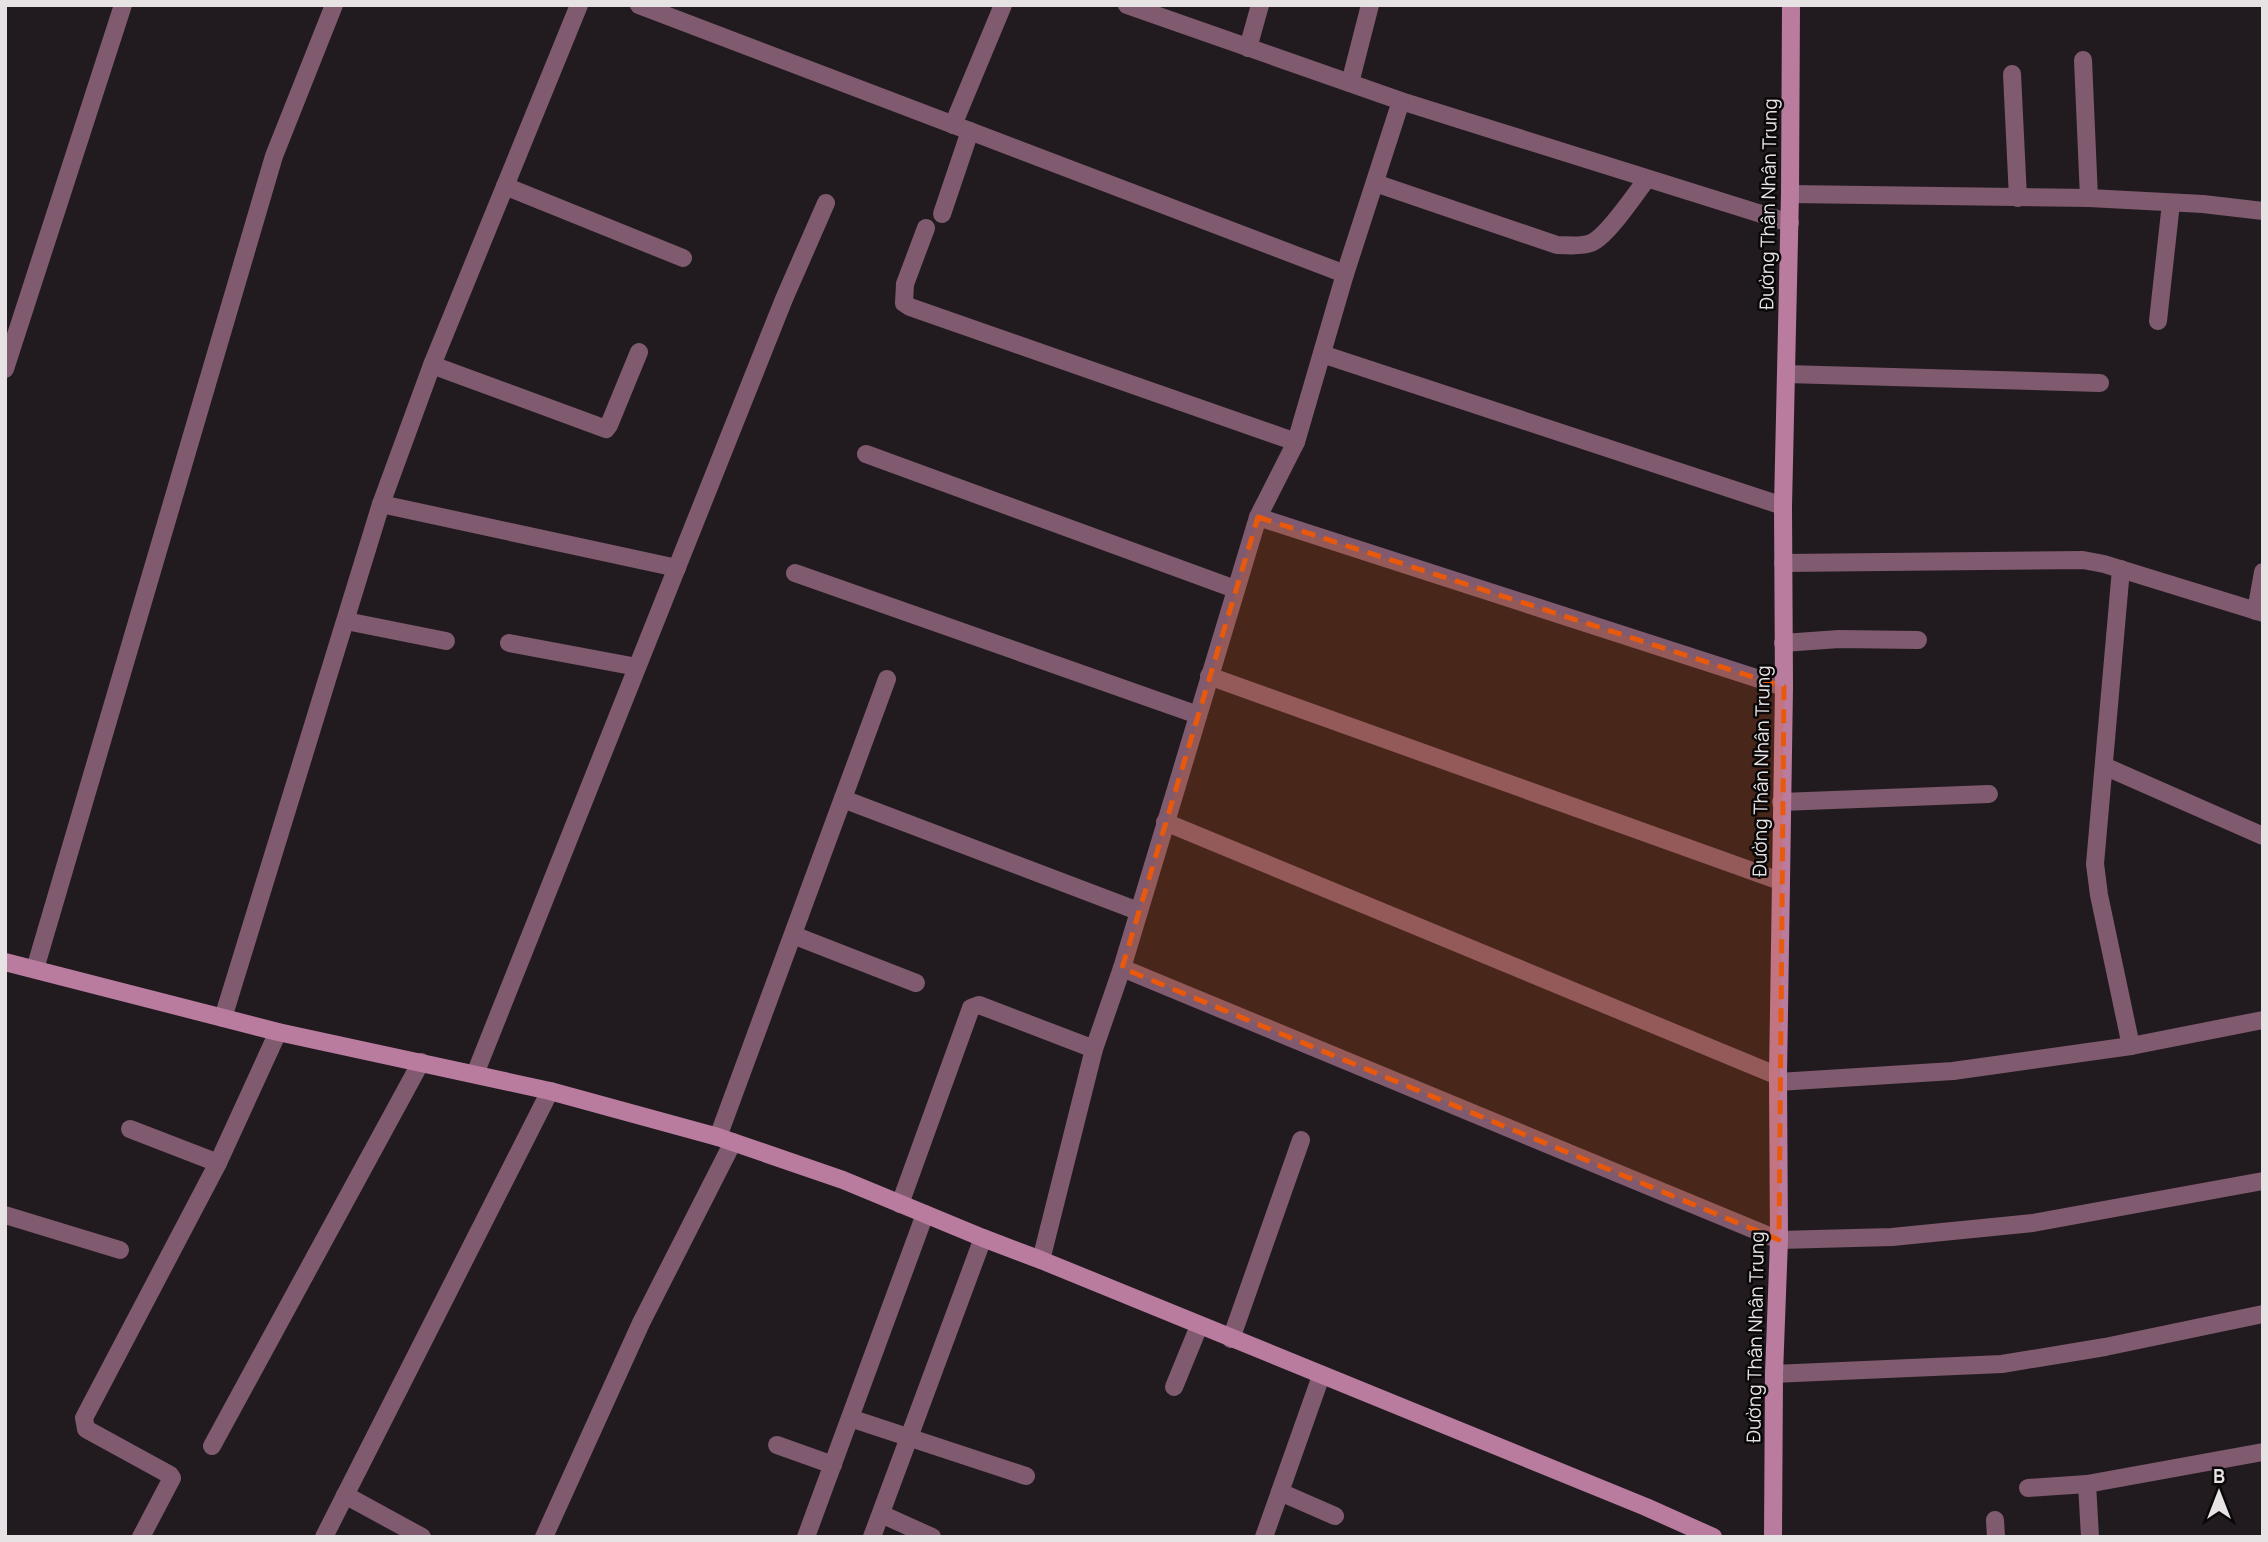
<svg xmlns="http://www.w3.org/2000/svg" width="2268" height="1542" font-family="Manrope,sans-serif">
	<rect width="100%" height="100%" fill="#211b1f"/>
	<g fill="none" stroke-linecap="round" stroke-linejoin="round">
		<g stroke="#805a6f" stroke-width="18">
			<polyline points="639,5 1345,274"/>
			<polyline points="1127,5 1401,101 1790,223"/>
			<polyline points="1248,48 1260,5"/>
			<polyline points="2083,60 2089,198"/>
			<polyline points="2012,74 2018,198"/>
			<polyline points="1350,83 1370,5"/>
			<polyline points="953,125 1003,5"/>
			<path d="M 1375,183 L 1557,245 C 1568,245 1581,247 1591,243 C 1607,237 1635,194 1647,179"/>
			<polyline points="505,186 683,258"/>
			<polyline points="1790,194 2089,198 2203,204 2263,211"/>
			<polyline points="942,214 970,131"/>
			<polyline points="926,228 905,284 904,303 910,307 1296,442"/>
			<polyline points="2158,321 2171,203"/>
			<polyline points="1322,354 1783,506"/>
			<polyline points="432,365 606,429 609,425 639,352"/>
			<polyline points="5,369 123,5"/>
			<polyline points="1786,374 2100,383"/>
			<polyline points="866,454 1235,589"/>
			<polyline points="381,504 677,568"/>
			<polyline points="1258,517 1784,687"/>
			<polyline points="1783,563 2083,560 2104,564 2263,613"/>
			<polyline points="2121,569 2095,864 2099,895 2131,1046"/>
			<polyline points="795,573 1198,715"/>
			<polyline points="2256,611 2263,572"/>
			<polyline points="346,621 446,641"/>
			<polyline points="509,643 637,667"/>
			<polyline points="1783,643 1839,639 1918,640"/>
			<polyline points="1209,676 1780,881"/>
			<polyline points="2104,766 2263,836"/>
			<polyline points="843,799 1138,911"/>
			<polyline points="1781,802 1989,794"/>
			<polyline points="1165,822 1778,1076"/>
			<polyline points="793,935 916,983"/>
			<polyline points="1122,968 1779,1240 1892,1237 2033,1223 2263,1181"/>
			<polyline points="35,969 274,156 334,5"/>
			<polyline points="223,1018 381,504 432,365 579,5"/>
			<polyline points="475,1074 784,299 826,203"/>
			<polyline points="1778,1082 1953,1071 2131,1046 2263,1020"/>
			<polyline points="130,1129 218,1163"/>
			<polyline points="718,1137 887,679"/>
			<polyline points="900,1204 971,1008 979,1005 1094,1049"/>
			<polyline points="5,1215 120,1250"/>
			<polyline points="1041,1260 1094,1049 1122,968 1258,517 1296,442 1345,274 1401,101"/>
			<polyline points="1231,1339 1301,1140"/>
			<polyline points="1774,1374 2002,1364 2105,1347 2263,1314"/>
			<polyline points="1174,1387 1199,1326"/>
			<polyline points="850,1418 1026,1476"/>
			<polyline points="777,1445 833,1465"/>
			<polyline points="212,1446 421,1062"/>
			<polyline points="2087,1484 2090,1537"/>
			<polyline points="2028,1488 2087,1484 2263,1452"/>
			<polyline points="1280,1492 1335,1516"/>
			<polyline points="345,1495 422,1537"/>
			<polyline points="881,1514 932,1537"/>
			<polyline points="1995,1520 1996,1537"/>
			<polyline points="141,1537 172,1478 170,1475 86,1429 84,1418 218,1163 278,1032"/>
			<polyline points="324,1537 550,1091"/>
			<polyline points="544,1537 641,1323 733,1142"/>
			<polyline points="806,1537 925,1214"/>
			<polyline points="872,1537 983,1238"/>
			<polyline points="1264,1537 1321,1376"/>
		</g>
		<g stroke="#b97c9f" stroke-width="18">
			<polyline points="5,962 278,1032 550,1091 718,1137 843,1180 983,1238 1041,1260 1646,1507 1713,1537"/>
			<polyline points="1773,1537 1774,1374 1779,1240 1778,1076 1784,687 1783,506 1790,194 1791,5"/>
		</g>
	</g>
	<path fill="#e8590c" fill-opacity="0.2" stroke="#e8590c" stroke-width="5" stroke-dasharray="14 9" stroke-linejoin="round" d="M 1258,517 L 1784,687 L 1779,1240 L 1122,968 Z"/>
	<g text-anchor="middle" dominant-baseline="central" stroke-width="5" stroke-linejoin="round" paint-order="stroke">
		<g font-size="19" fill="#e7e3e5" stroke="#090708">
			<text transform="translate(1768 204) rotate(-89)">Đường Thân Nhân Trung</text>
			<text transform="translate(1761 771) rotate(-89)">Đường Thân Nhân Trung</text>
			<text transform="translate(1755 1337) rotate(-89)">Đường Thân Nhân Trung</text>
		</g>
	</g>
	<rect width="2268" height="1542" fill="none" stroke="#e7e3e5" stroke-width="14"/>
	<g transform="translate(2219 1493)" stroke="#090708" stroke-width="5" paint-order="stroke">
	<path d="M0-5L12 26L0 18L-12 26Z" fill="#e7e3e5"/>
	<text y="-10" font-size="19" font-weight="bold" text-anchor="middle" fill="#e7e3e5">B</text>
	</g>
</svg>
